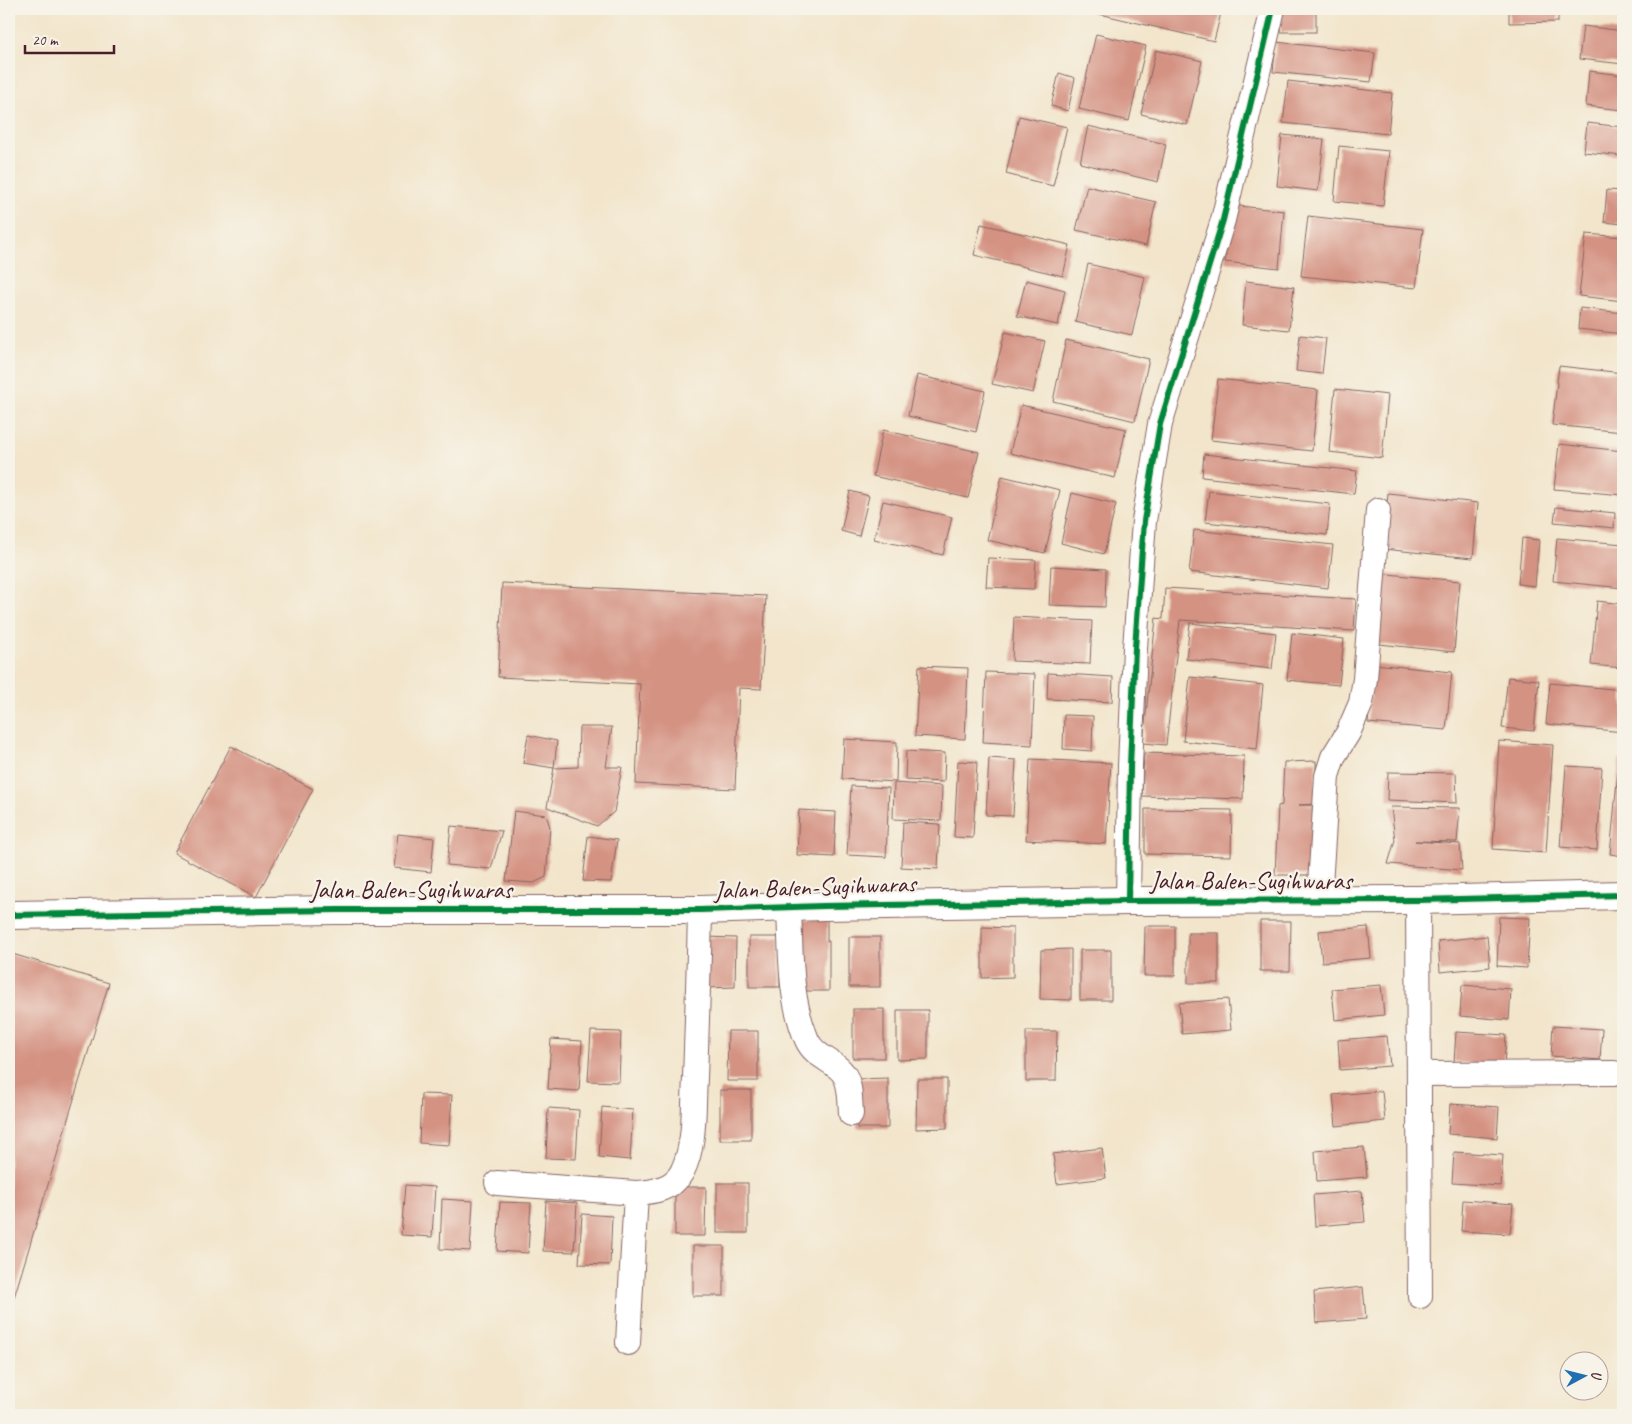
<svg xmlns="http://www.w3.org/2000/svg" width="1632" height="1424" font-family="Caveat,sans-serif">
	<rect width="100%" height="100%" fill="#f7f3e8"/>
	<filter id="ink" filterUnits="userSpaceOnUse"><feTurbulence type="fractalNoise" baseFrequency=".02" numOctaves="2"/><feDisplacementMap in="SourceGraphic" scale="10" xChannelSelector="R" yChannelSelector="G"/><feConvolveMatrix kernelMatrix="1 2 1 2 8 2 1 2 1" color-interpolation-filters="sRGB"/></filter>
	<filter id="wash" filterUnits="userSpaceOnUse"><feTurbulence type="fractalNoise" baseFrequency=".0096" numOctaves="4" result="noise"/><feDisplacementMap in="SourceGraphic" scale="20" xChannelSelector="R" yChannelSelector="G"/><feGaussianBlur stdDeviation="1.12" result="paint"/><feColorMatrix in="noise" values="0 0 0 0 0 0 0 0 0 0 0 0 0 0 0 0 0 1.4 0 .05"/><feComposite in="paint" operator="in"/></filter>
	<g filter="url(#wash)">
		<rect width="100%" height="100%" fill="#f2e5cb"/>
		<g id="blocks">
			<g fill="#d49282">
				<polygon points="1079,9 1222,9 1214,41"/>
				<rect x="1281" y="9" width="35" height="23"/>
				<polygon points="1509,9 1558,9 1558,22 1509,23"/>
				<polygon points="1596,9 1623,9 1623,14 1596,11"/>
				<polygon points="1583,26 1623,31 1623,64 1579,59"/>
				<polygon points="1096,34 1146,46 1129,121 1079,109"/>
				<polygon points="1276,42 1375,53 1371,82 1273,72"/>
				<polygon points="1156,50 1202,61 1187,125 1141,114"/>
				<polygon points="1589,71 1623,75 1623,110 1586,106"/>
				<polygon points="1059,73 1075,78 1068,111 1051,106"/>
				<polygon points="1288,81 1392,93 1388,134 1283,123"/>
				<polygon points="1019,116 1067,127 1053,186 1006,174"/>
				<polygon points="1587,123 1623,127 1623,156 1584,152"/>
				<polygon points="1088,126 1166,144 1158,182 1080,163"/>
				<polygon points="1282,135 1324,139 1318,191 1277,186"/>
				<polygon points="1339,146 1389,151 1383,206 1334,201"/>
				<polygon points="1087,186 1156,202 1146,246 1076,230"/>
				<polygon points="1607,190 1623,191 1623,224 1604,222"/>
				<polygon points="1231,205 1284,211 1279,268 1225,262"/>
				<polygon points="1308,216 1423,229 1416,288 1301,276"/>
				<polygon points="981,224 1070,245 1063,276 974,255"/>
				<polygon points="1586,234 1623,237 1623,301 1579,296"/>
				<polygon points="1088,264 1145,277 1132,335 1075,322"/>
				<polygon points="1026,280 1065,290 1058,325 1017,316"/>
				<polygon points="1246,281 1294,287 1289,330 1242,325"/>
				<polygon points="1580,308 1623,313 1623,334 1578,329"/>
				<polygon points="1005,332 1045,341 1033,393 992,384"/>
				<polygon points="1300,335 1326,338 1322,374 1296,371"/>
				<polygon points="1066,340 1149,359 1135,421 1053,401"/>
				<polygon points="1559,366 1623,373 1623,432 1552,425"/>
				<polygon points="917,375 985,391 976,432 908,416"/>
				<polygon points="1218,379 1318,390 1312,451 1211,440"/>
				<polygon points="1335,389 1388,395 1382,458 1329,452"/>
				<polygon points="1021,405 1126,429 1115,478 1010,453"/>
				<polygon points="883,430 979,452 968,498 873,476"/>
				<polygon points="1559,444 1623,451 1623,495 1554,489"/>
				<polygon points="1204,454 1357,471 1354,494 1202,477"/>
				<polygon points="1002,476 1060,490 1045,553 987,540"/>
				<polygon points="850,491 869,496 859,536 841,531"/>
				<polygon points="1209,491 1330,504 1327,535 1205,522"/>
				<polygon points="1072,493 1116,504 1104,554 1061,543"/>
				<polygon points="1388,493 1478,503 1473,558 1383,549"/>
				<polygon points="883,501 952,517 943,555 874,539"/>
				<polygon points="1556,507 1615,513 1614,528 1554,522"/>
				<polygon points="1194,530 1333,545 1328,588 1189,572"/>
				<polygon points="1522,538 1539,540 1535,586 1518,584"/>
				<polygon points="1557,538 1623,544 1623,588 1553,581"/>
				<polygon points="988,558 1036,560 1034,589 986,587"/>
				<polygon points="1051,566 1106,569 1105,607 1049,605"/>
				<polygon points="1377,573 1460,581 1454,652 1370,643"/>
				<polygon points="502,583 766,596 761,689 739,688 735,789 636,784 640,684 498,677"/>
				<polygon points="1165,588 1356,599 1354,631 1180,620 1166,745 1143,743 1156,618 1163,619"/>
				<polygon points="1597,601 1623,604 1623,668 1591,665"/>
				<polygon points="1014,617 1092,621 1090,664 1012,661"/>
				<polygon points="1190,623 1276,633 1272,669 1186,659"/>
				<polygon points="1292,633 1344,639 1339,685 1287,680"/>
				<polygon points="1374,664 1452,672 1446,730 1368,723"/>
				<polygon points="919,666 968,668 965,739 915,736"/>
				<polygon points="986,672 1035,674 1032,745 983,742"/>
				<polygon points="1048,673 1113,677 1112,702 1047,699"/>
				<polygon points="1190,677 1263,685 1257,749 1183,741"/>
				<polygon points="1508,677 1539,680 1534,731 1502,728"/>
				<polygon points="1550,683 1623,690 1623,732 1546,724"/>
				<polygon points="1064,715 1093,716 1092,751 1063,749"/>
				<polygon points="579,727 612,727 606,767 622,767 614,812 597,826 547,807 554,768 578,767"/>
				<polygon points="528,735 557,741 554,768 523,763"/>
				<polygon points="844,739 897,742 896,782 842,779"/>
				<polygon points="1499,741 1553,745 1546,853 1493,849"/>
				<polygon points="231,746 313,789 256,897 174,853"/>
				<polygon points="906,751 945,753 944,782 905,780"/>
				<polygon points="1144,753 1244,756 1243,799 1142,796"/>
				<polygon points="989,758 1016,760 1013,816 986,815"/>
				<polygon points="1030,759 1111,763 1106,844 1026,840"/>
				<polygon points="1619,760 1623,761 1623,856 1610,854"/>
				<polygon points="958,761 977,762 973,838 954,837"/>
				<polygon points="1316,761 1316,804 1299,805 1321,805 1313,875 1275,875 1278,806 1282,805 1284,762"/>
				<polygon points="1566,766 1602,768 1597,850 1560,847"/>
				<polygon points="1388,772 1456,773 1457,803 1387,800"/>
				<polygon points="894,783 942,786 941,821 893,819"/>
				<polygon points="851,786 889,788 886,857 847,855"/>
				<polygon points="1391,807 1460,808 1457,842 1415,841 1460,844 1462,870 1388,864 1395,840"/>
				<polygon points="1145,809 1232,810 1231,856 1145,854"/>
				<polygon points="799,810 836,812 834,857 797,855"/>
				<polygon points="514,811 546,815 550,827 546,877 534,883 506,881"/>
				<polygon points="903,822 940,824 938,869 901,867"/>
				<polygon points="451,826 502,831 491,869 447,865"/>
				<polygon points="398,834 434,838 431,872 394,868"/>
				<polygon points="588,836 617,840 611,882 583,881"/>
				<polygon points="1499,917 1530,918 1527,968 1497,966"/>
				<polygon points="798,920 827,920 827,941 829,941 829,991 798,991"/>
				<polygon points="1260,921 1291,921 1290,971 1260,971"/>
				<polygon points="1145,926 1175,926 1175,976 1144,976"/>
				<polygon points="982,927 1013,928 1013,977 982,978"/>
				<polygon points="1368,927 1371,958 1322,962 1319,931"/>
				<rect x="1188" y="933" width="31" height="50"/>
				<polygon points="1487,936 1490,967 1440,972 1438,941"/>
				<polygon points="705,937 736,938 735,987 705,988"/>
				<rect x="749" y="937" width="31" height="50"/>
				<rect x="849" y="937" width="31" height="50"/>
				<polygon points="1071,949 1071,1000 1040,999 1041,950"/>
				<rect x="1080" y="950" width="31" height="50"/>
				<polygon points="9,953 109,983 9,1314"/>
				<polygon points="1381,985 1384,1015 1335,1020 1332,989"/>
				<polygon points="1462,985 1511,989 1509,1020 1460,1016"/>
				<polygon points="1228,999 1231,1030 1182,1034 1179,1003"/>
				<rect x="853" y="1009" width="31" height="49"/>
				<polygon points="897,1010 928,1010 928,1059 897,1060"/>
				<polygon points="1553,1026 1602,1029 1600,1060 1551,1056"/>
				<polygon points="591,1031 621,1032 619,1082 588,1081"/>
				<polygon points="728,1031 758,1031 758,1081 727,1081"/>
				<polygon points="1026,1031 1057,1031 1056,1081 1026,1081"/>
				<polygon points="1456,1032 1506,1035 1504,1066 1454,1062"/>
				<polygon points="1387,1036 1390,1066 1340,1070 1338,1040"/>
				<polygon points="551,1039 582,1041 579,1091 548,1089"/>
				<polygon points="888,1078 888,1128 857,1128 857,1079"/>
				<polygon points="917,1079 947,1079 947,1128 916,1129"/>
				<rect x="720" y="1090" width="31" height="50"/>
				<polygon points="1382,1091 1385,1121 1336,1126 1333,1095"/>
				<polygon points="421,1094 452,1095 449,1145 419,1143"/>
				<polygon points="1450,1104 1499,1107 1497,1138 1448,1134"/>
				<polygon points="602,1107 633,1110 630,1160 599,1157"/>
				<polygon points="548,1108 579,1110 576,1159 546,1158"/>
				<polygon points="1364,1147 1367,1177 1317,1181 1315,1151"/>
				<polygon points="1102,1148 1106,1178 1057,1184 1053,1154"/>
				<polygon points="1454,1152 1503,1155 1501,1186 1452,1183"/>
				<rect x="717" y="1183" width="31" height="50"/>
				<polygon points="405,1185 435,1187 432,1237 401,1235"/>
				<polygon points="675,1187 706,1187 705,1236 675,1236"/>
				<polygon points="1362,1191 1365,1222 1315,1226 1313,1195"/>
				<polygon points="442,1199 473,1201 470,1251 440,1249"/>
				<polygon points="1463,1200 1513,1204 1510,1234 1461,1231"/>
				<polygon points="546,1201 577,1203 574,1252 543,1251"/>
				<polygon points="500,1202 531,1203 528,1253 497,1251"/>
				<polygon points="582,1214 612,1216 610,1265 579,1264"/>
				<rect x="693" y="1246" width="31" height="50"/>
				<polygon points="1363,1287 1366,1319 1316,1323 1314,1292"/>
			</g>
		</g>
	</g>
	<g filter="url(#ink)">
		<use href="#blocks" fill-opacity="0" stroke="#856463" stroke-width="1"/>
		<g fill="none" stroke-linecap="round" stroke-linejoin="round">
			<defs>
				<g id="minor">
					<polyline points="1418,900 1420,1296"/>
					<polyline points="1128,901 1130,766 1135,648 1144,521 1160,424 1223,220 1273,9"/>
					<polyline points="1319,901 1327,776 1333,757 1348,733 1361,703 1365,679 1378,510"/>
					<path d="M 789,908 C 791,952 789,999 807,1040 C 815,1058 834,1060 843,1073 C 851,1083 850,1101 851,1114"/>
					<polyline points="1419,1074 1614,1073"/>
					<path d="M 497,1183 L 636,1193 C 653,1192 673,1189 682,1172 C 696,1144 693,1109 695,1078 C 697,1022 699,966 700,910"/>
					<polyline points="628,1343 636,1193"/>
				</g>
				<polyline id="tertiary" points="9,915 337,910 700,910 823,906 1128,901 1418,900 1623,895"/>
			</defs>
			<use href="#minor" stroke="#856463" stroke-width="26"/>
			<use href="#tertiary" stroke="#856463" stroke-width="30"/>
			<use href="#minor" stroke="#fff" stroke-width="24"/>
			<use href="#tertiary" stroke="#fff" stroke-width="28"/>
			<defs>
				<g id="cycleway">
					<polyline points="1128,901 1130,766 1135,648 1144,521 1160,424 1223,220 1273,9"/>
					<polyline points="9,915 337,910 700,910 823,906 1128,901 1418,900 1623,895"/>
				</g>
			</defs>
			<use href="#cycleway" stroke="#f7f3e8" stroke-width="9"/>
			<use href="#cycleway" stroke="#00873e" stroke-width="6"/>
		</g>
	</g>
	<g text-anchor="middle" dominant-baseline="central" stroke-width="4.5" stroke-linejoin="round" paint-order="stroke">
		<g font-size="25" fill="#4a1f2b" stroke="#f7f3e8">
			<text x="1251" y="881">Jalan Balen-Sugihwaras</text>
			<text transform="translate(815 887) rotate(-2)">Jalan Balen-Sugihwaras</text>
			<text x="411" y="890">Jalan Balen-Sugihwaras</text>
		</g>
	</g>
	<rect width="1632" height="1424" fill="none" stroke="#f7f3e8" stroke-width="30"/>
	<g transform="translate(1584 1376) rotate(83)"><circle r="24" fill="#f7f3e8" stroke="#b29e9c"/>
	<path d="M0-4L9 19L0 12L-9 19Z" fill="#1f6fb2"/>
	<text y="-8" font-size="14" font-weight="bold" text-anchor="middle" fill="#4a1f2b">U</text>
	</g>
	<path d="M25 45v8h89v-8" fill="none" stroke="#4a1f2b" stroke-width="2.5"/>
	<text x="32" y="45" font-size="15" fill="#4a1f2b" stroke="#f7f3e8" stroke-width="4" paint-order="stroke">20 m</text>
</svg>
